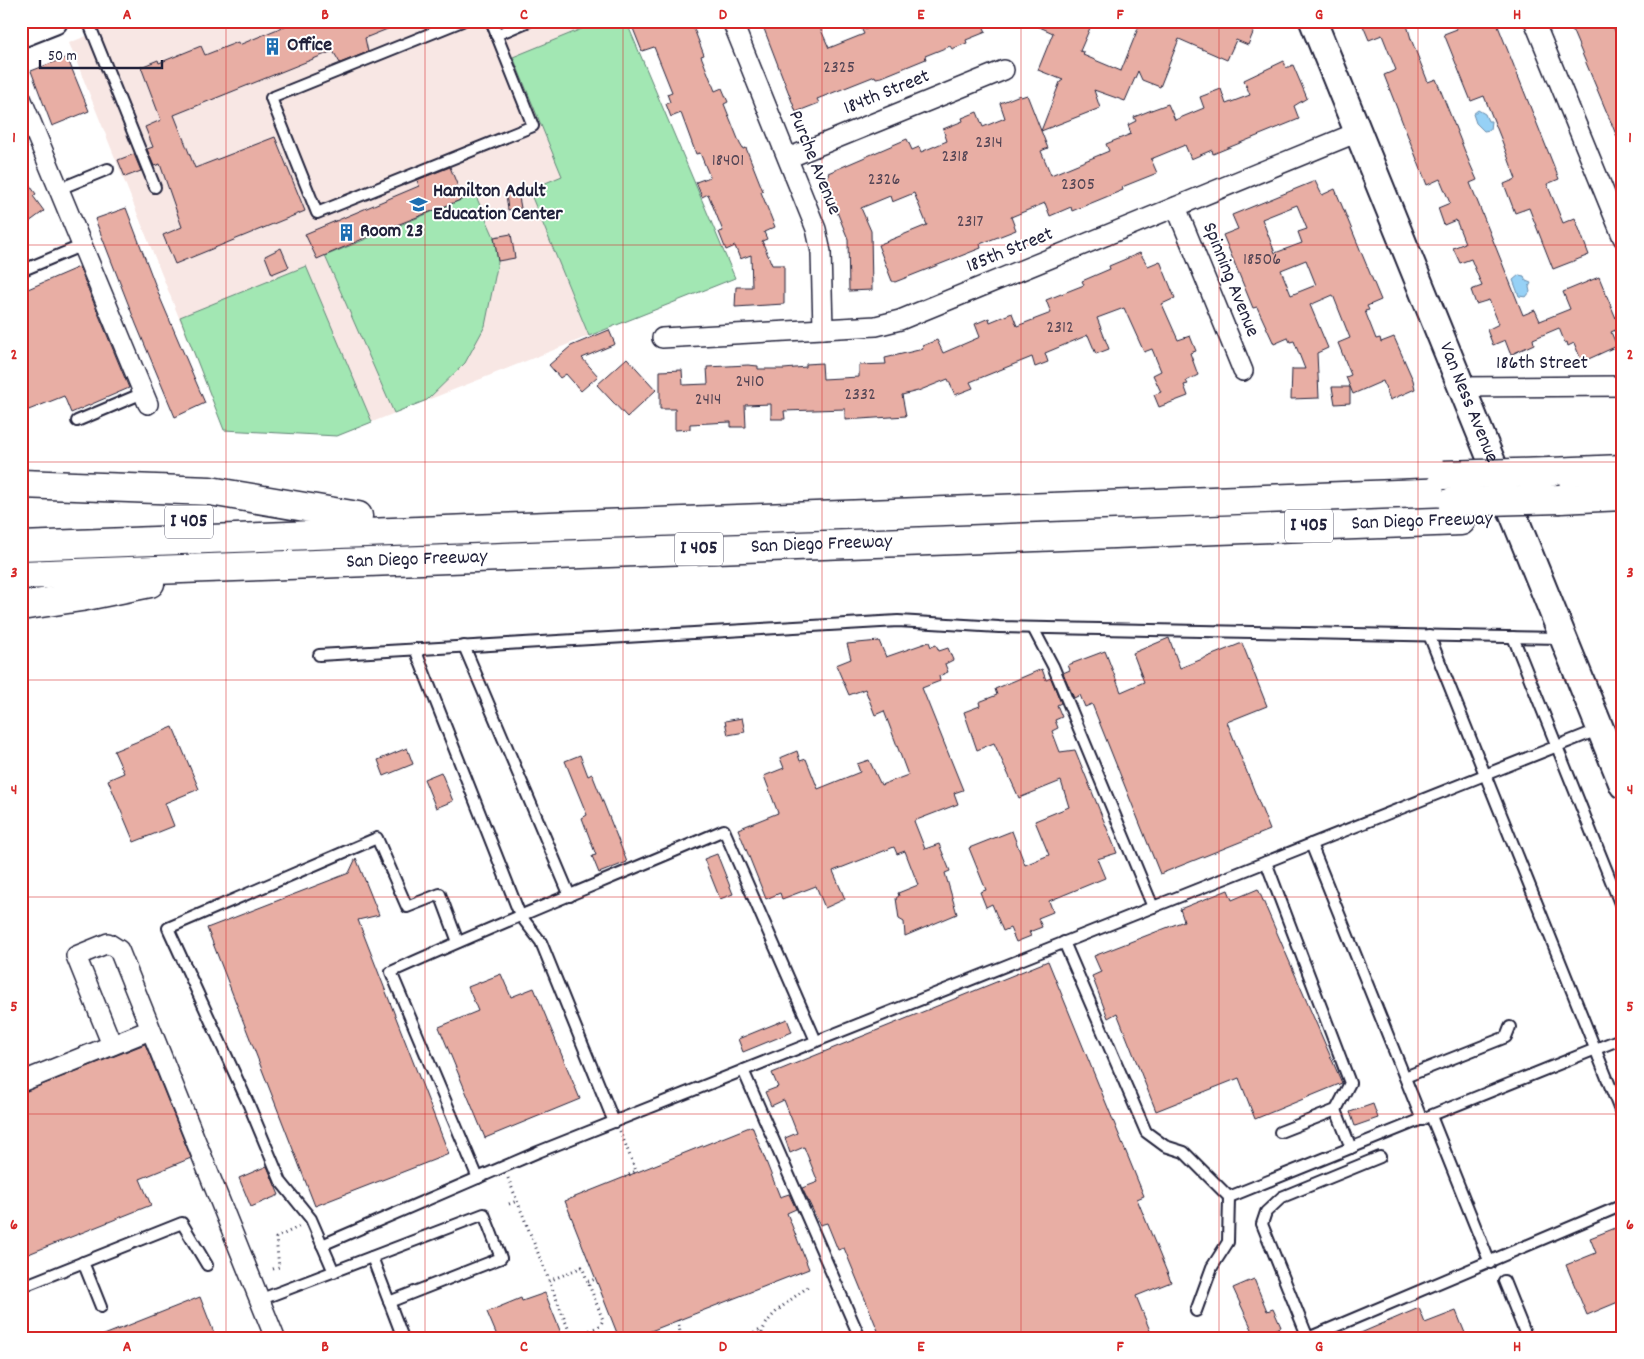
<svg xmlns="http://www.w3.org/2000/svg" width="1644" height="1359" font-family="Dekko,sans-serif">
	<rect width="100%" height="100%" fill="#fff"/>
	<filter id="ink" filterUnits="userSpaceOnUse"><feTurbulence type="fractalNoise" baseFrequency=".02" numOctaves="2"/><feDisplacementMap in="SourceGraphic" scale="10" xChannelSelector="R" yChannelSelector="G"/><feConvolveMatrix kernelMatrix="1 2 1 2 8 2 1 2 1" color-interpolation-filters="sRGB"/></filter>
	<g filter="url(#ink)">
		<polygon fill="#f8e7e4" points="124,21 626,21 735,278 337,436 224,430 69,43"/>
		<g fill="#a2e7b3" stroke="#628477">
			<polygon points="601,21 626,21 735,278 589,336 529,190 562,176 513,57"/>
			<polygon points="475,194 494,237 498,262 485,326 465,363 427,400 394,413 325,256"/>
			<polygon points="306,266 372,422 337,436 224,430 180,317"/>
		</g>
		<g fill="#96d1f6" stroke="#688bab">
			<polygon points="1478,110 1485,114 1488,121 1491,121 1490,130 1484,131 1476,123 1473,114"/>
			<polygon points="1519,275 1524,276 1526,281 1531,283 1529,287 1530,292 1526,297 1519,296 1513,280"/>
		</g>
		<g fill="#e8aea4" stroke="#22223b" fill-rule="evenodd">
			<polygon points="297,21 405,22 365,38 368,52 340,63 333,51 174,115 195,168 275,137 305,211 175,264 163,235 182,227 160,164 154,166 147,149 153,147 145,127 161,120 141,67 158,60 159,63 201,46 205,55 238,42 239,45"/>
			<polygon points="630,21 691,21 704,55 701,56 715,91 722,88 728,102 724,104 740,144 743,149 746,148 763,191 761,192 775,227 764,232 767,239 762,241 772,265 784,265 784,304 735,307 736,287 752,287 751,255 740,259 735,246 726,250 719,232 723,231 708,194 702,197 696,182 710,177 700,153 696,154 681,113 671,117 666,104 670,102 667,94 672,92 654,47 642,51"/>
			<polygon points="761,21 817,21 829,48 864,34 862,30 884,21 981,21 986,32 966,40 967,43 952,49 950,46 925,56 926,59 882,77 876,78 875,76 817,99 819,103 796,112"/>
			<polygon points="1026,21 1093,21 1080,51 1084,52 1083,55 1121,71 1141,21 1258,21 1248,45 1236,40 1227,60 1179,39 1160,87 1142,80 1138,71 1125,101 1094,90 1100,108 1041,131 1060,82 1063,80 1038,70 1053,33"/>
			<polygon points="1361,21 1414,21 1407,25 1411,39 1428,82 1436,79 1470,164 1477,180 1470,183 1523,315 1535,310 1540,321 1570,309 1563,292 1599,277 1620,328 1611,332 1617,346 1582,362 1574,343 1568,346 1567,342 1565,343 1559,328 1533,339 1534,344 1512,354 1510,353 1505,340 1493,345 1487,330 1499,324 1489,300 1476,304 1471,290 1482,286 1471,259 1460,263 1453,248 1465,243 1456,220 1444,225 1438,208 1450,203 1440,179 1427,185 1384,75 1396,70 1382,35 1369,40"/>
			<polygon points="1454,21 1496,21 1559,179 1547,184 1563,223 1575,218 1589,255 1553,269 1529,208 1515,213 1504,184 1516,179 1502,141 1484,96 1471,101 1444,34 1457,29"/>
			<polygon points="1585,21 1611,21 1623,51 1623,151 1571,27"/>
			<polygon points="67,57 89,111 52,126 31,71"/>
			<polygon points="1284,61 1286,68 1293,65 1307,98 1294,106 1299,119 1213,154 1212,150 1191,159 1185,145 1151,159 1157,173 1122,187 1123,190 1072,211 1071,207 1050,216 1045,203 1011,217 1016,230 980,244 981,248 895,282 892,281 878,245 927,225 914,193 892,202 890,196 861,208 871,231 872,290 849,291 848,239 823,177 829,175 828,173 907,139 912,150 919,147 921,152 947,141 943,129 963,121 962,118 977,112 983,127 1005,118 1000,103 1020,95 1021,97 1027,95 1047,146 1048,148 1041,151 1051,175 1109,151 1106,144 1131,134 1128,125 1136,121 1134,117 1154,109 1168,104 1175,120 1204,108 1200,97 1221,89 1226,104 1250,95 1244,80"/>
			<polygon points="134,154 141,171 125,177 118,160"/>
			<polygon points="450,167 463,199 374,234 317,259 305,234 419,186 417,180"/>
			<polygon points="21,173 36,194 33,196 44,211 21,228"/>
			<path d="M 1315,181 L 1322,195 L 1335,189 L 1381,300 L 1367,306 L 1369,310 L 1365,311 L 1376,339 L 1380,338 L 1381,342 L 1394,337 L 1413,380 L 1415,389 L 1390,400 L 1383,381 L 1353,394 L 1346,377 L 1351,375 L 1338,343 L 1350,338 L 1333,295 L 1310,305 L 1328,348 L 1317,353 L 1319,398 L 1291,399 L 1292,369 L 1305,369 L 1294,341 L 1290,342 L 1288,338 L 1274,344 L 1257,307 L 1253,308 L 1223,235 L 1238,229 L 1232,215 ZM 1297,205 L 1307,229 L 1298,232 L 1302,243 L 1275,253 L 1262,219 ZM 1306,260 L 1316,285 L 1291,295 L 1281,270 Z"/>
			<polygon points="518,192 521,208 508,210 506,194"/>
			<polygon points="126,208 161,300 205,403 175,417 136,324 95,219"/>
			<polygon points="511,234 515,258 498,261 494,237"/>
			<polygon points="281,248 289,267 272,274 265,256"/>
			<polygon points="1140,253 1148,266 1160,261 1175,298 1162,304 1178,340 1190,336 1196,351 1190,353 1198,375 1186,381 1188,384 1184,385 1188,396 1159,407 1154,395 1161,392 1153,375 1161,371 1152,349 1144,352 1124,308 1097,318 1109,349 1096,354 1088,335 1045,353 1048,362 1035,367 1032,357 970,382 973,388 955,395 948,379 918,391 902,395 906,416 845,420 845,409 784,411 785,419 771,419 771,404 745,405 746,427 731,427 731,422 690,424 690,429 675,430 675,409 660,409 660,371 682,370 683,385 708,384 707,367 748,365 758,366 758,369 784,369 806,367 806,364 822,363 823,379 859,377 859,365 886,364 885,358 923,349 922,346 937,340 943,353 980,337 975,324 989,318 990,322 1012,313 1017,326 1051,313 1046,300 1084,285 1082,281 1110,269 1109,266"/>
			<polygon points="79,267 129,388 71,413 64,396 21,413 21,292"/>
			<polygon points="609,330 615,344 582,358 598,376 581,391 566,374 560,378 549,365 571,346"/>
			<polygon points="627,358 656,390 627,417 597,385"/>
			<polygon points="1332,387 1350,387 1350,403 1335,404"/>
			<polygon points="1169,638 1180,668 1242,643 1267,706 1227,722 1270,830 1160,874 1092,704 1085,707 1080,695 1074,698 1063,673 1070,670 1068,665 1105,651 1121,692 1144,682 1133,653"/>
			<polygon points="879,641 886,657 929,642 931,647 936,645 939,651 948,648 953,660 945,664 948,672 939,676 940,681 922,688 963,790 954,793 958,804 914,821 925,849 939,844 950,871 945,873 957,914 905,936 904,922 899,919 896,898 899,896 898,893 918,885 905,851 897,854 894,847 833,871 845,899 825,908 816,886 782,899 780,893 766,899 738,829 778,813 764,776 784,768 780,758 797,751 800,761 806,759 818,789 860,772 857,764 869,760 881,785 908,775 884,711 875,715 865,689 849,695 836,665 851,659 847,644"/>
			<polygon points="1042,669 1046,680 1051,678 1061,703 1057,705 1062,717 1055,720 1058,728 1052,731 1060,752 1075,750 1117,853 1097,859 1105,878 1049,901 1053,912 1038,918 1042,927 1029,932 1031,936 1016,942 1010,928 1003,931 992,904 986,907 980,892 986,890 969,848 1012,831 1025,865 1049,855 1035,821 1069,807 1061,781 1019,798 994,743 977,750 964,712 980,706 979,702 997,695 995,689"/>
			<polygon points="742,718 745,732 728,735 725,721"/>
			<polygon points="173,727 199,789 165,803 174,826 134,842 108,780 124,773 114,751"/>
			<polygon points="407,748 413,764 384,776 378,760"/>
			<polygon points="580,755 588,776 592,774 627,862 599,873 592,856 596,855 582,818 587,815 565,761"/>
			<polygon points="441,772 453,801 436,808 424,779"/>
			<polygon points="717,854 733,894 720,899 704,859"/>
			<polygon points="356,858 379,915 358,920 449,1154 315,1206 207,928 349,873"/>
			<polygon points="1258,889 1342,1083 1255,1119 1239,1078 1156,1111 1117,1013 1108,1018 1092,976 1101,972 1094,956 1184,921 1180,909 1228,890 1232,900"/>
			<polygon points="1048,961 1144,1196 1137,1199 1171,1282 1136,1296 1153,1338 881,1338 844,1248 838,1250 827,1223 820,1225 802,1188 818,1182 804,1147 790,1153 785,1138 797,1133 784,1100 771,1106 765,1092 778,1087 772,1073"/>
			<polygon points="501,974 511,997 534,988 580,1099 485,1138 439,1027 478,1011 468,987"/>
			<polygon points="787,1019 792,1032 743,1052 738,1039"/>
			<polygon points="145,1044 191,1158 140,1179 151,1205 21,1257 21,1093"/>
			<polygon points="1373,1104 1378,1118 1355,1126 1350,1112"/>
			<polygon points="752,1126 780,1197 789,1194 796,1209 787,1213 809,1269 633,1338 619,1338 565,1201"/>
			<polygon points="267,1166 279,1195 251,1207 239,1178"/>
			<polygon points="1623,1225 1623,1300 1587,1315 1566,1265 1596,1253 1590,1238"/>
			<polygon points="1254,1279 1267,1311 1273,1309 1281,1327 1272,1331 1275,1338 1256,1338 1233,1288"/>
			<polygon points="545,1293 563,1338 498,1338 487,1312 521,1298 522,1301"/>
			<polygon points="200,1297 216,1338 99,1338 99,1337"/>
			<polygon points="1419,1308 1425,1323 1456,1311 1467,1338 1349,1338"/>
		</g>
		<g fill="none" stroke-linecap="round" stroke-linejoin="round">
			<defs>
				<g id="lane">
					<polyline points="88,21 155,187"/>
					<polyline points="462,21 271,98 317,213 533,126 491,21"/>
					<polyline points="496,35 529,21"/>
					<polyline points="59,189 108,169"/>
					<polyline points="21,271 83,245"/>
					<polyline points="77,421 143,393"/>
					<polyline points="1033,628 1053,666 1153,907"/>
					<polyline points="1429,635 1623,1118"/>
					<polyline points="1513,637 1623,911"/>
					<polyline points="464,646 570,896"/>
					<polyline points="415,649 520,915 541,942 614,1122"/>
					<polyline points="319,655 898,621 999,627 1562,638"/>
					<polyline points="1311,844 1422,1120"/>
					<polyline points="1266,862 1350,1083 1336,1110"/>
					<polyline points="1064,942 1146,1132 1165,1146 1184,1152 1229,1197 1228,1242 1212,1267 1196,1311"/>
					<polyline points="743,1070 860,1338"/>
					<polyline points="1405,1077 1506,1037 1510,1027"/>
					<polyline points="1431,1116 1490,1263"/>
					<polyline points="1280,1132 1336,1110 1351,1148"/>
					<polyline points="1380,1157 1282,1197 1266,1212 1262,1224 1308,1338 1623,1205"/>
					<path d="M 478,1178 L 391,972 C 501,922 613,878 724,830 L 816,1041"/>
					<polyline points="1229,1197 1623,1038"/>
					<polyline points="322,1245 538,1152 1600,729"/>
					<polyline points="372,1257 403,1338"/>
					<polyline points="83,1262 101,1307"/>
					<polyline points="334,1272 311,1219 281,1182 249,1105 168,928 377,838 407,907 440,894 458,942"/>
					<polyline points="1504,1281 1527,1338"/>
					<polyline points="21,1287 182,1223 207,1265"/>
					<polyline points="259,1300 484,1214 501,1258 389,1302"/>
					<polyline points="1620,1338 1623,1337"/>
				</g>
				<g id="street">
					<polyline points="732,21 816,229 821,252 823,329"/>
					<polyline points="1534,21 1623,238"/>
					<polyline points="21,98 148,404"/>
					<polyline points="788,158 1004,70"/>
					<polyline points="1176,207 1243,371"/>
					<polyline points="662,338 876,326 900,320 1358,132"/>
					<polyline points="1461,387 1623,386"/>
					<polyline points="112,1045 76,956 108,943 119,950 275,1338"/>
					<polyline points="21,1082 150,1030"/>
				</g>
				<g id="secondary">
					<path id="s1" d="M 1313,21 L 1623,785"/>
					<polyline points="21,34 54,21"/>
				</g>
				<g id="highway">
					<polyline points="1550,472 1623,469"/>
					<polyline points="21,484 210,491 358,516"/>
					<polyline points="1560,499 1623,496"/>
					<polyline points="21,546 1449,492"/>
					<path id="s2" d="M 21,575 L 1461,521"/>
					<polyline points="21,606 81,597 150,583"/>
				</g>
			</defs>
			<use href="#lane" stroke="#22223b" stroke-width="14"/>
			<use href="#street" stroke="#22223b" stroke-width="22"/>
			<use href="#secondary" stroke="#22223b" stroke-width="30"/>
			<use href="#highway" stroke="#22223b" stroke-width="31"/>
			<g stroke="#22223b" stroke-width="3" stroke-dasharray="1 4" stroke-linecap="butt">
				<polyline points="620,1131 636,1171 625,1177"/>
				<polyline points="508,1178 572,1338"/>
				<polyline points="509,1204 517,1201"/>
				<polyline points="273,1269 279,1267 276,1238 300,1226"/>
				<polyline points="549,1281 582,1267 603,1320 600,1326 573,1338"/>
				<polyline points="588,1282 595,1279"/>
				<polyline points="678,1320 681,1338"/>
				<polyline points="745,1338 762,1329"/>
				<path d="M 761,1338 C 763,1316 793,1299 809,1286"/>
			</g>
			<use href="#lane" stroke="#fff" stroke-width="10"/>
			<use href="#street" stroke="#fff" stroke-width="19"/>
			<use href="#secondary" stroke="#fff" stroke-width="26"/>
			<use href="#highway" stroke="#fff" stroke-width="28"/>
			<defs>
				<g id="highway-bridge">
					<polyline points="1443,475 1550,472"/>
					<polyline points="1452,502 1560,499"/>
				</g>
			</defs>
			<use href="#highway-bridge" stroke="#22223b" stroke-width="31" stroke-linecap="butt"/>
			<use href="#highway-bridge" stroke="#fff" stroke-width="28"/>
		</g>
	</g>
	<path fill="none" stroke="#d62828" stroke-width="1" stroke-opacity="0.55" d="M 226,21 L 226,1338M 425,21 L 425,1338M 623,21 L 623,1338M 822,21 L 822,1338M 1021,21 L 1021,1338M 1219,21 L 1219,1338M 1418,21 L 1418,1338M 21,245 L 1623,245M 21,462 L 1623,462M 21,680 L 1623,680M 21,897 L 1623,897M 21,1114 L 1623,1114"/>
	<defs>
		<symbol id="building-bare" viewBox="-9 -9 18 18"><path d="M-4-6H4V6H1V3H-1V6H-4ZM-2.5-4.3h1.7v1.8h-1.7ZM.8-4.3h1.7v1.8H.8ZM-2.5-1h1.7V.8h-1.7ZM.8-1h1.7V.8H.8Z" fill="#1f6fb2" stroke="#fff" stroke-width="2.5" paint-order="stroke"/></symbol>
		<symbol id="school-bare" viewBox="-9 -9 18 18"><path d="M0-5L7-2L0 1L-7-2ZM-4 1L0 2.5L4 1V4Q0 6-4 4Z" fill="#1f6fb2" stroke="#fff" stroke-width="2.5" paint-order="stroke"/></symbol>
	</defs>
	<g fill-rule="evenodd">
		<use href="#building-bare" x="260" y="34" width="25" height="25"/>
		<use href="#school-bare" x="406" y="192" width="25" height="25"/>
		<use href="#building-bare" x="334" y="220" width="25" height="25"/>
	</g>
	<g text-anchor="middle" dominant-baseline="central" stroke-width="4" stroke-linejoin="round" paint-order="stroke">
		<g font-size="18" fill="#544555">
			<text x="839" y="68">2325</text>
			<text x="989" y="143">2314</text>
			<text x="955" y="157">2318</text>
			<text x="728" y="161">18401</text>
			<text x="884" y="180">2326</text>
			<text x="1078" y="185">2305</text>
			<text x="970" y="222">2317</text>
			<text x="1262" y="260">18506</text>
			<text x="1060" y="328">2312</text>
			<text x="750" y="382">2410</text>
			<text x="860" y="395">2332</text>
			<text x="708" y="400">2414</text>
		</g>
		<g fill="#fff" stroke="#646476" stroke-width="1">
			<rect x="165" y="505.5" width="48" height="33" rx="4"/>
			<rect x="1285" y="509.5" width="48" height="33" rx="4"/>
			<rect x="675" y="532.5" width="48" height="33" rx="4"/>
		</g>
		<g font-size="19" font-weight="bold" fill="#22223b">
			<text x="189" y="522">I 405</text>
			<text x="1309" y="526">I 405</text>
			<text x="699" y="549">I 405</text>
		</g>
		<g font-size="20" font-weight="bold" fill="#22223b" stroke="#fff" text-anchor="start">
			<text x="287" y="46">Office</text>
			<text x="433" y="192">Hamilton Adult<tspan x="433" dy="23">Education Center</tspan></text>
			<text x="360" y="232">Room 23</text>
		</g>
		<g font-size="20" fill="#22223b" stroke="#fff">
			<text transform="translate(887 93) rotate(-22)">184th Street</text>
			<text transform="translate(814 163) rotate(68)">Purche Avenue</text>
			<text transform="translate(1010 251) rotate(-22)">185th Street</text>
			<text transform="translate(1230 280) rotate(68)">Spinning Avenue</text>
			<text x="1542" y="364">186th Street</text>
			<text stroke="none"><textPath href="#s1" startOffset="412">Van Ness Avenue</textPath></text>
			<text transform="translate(1422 522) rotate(-2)">San Diego Freeway</text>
			<text stroke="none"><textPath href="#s2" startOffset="801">San Diego Freeway</textPath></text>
			<text stroke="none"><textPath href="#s2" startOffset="396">San Diego Freeway</textPath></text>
		</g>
	</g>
	<rect width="1644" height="1359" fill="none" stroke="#fff" stroke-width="55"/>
	<path d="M40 60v8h122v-8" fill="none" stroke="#22223b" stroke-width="2.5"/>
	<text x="48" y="60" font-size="15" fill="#22223b" stroke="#ffffff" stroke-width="4" paint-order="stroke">50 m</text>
	<rect x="28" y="28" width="1588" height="1304" fill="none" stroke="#d62828" stroke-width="2"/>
	<g font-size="16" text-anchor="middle" font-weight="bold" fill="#d62828">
		<text x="127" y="19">A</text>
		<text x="325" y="19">B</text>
		<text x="524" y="19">C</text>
		<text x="723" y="19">D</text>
		<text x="921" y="19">E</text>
		<text x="1120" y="19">F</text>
		<text x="1319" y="19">G</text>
		<text x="1517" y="19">H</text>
		<text x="14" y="142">1</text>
		<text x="1630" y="142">1</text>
		<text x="14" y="359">2</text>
		<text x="1630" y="359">2</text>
		<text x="14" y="577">3</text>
		<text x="1630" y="577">3</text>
		<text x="14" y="794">4</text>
		<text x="1630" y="794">4</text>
		<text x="14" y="1011">5</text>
		<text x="1630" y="1011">5</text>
		<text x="14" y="1229">6</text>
		<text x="1630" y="1229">6</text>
		<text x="127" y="1351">A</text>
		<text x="325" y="1351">B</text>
		<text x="524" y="1351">C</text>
		<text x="723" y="1351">D</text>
		<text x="921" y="1351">E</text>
		<text x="1120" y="1351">F</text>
		<text x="1319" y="1351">G</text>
		<text x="1517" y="1351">H</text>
	</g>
</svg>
